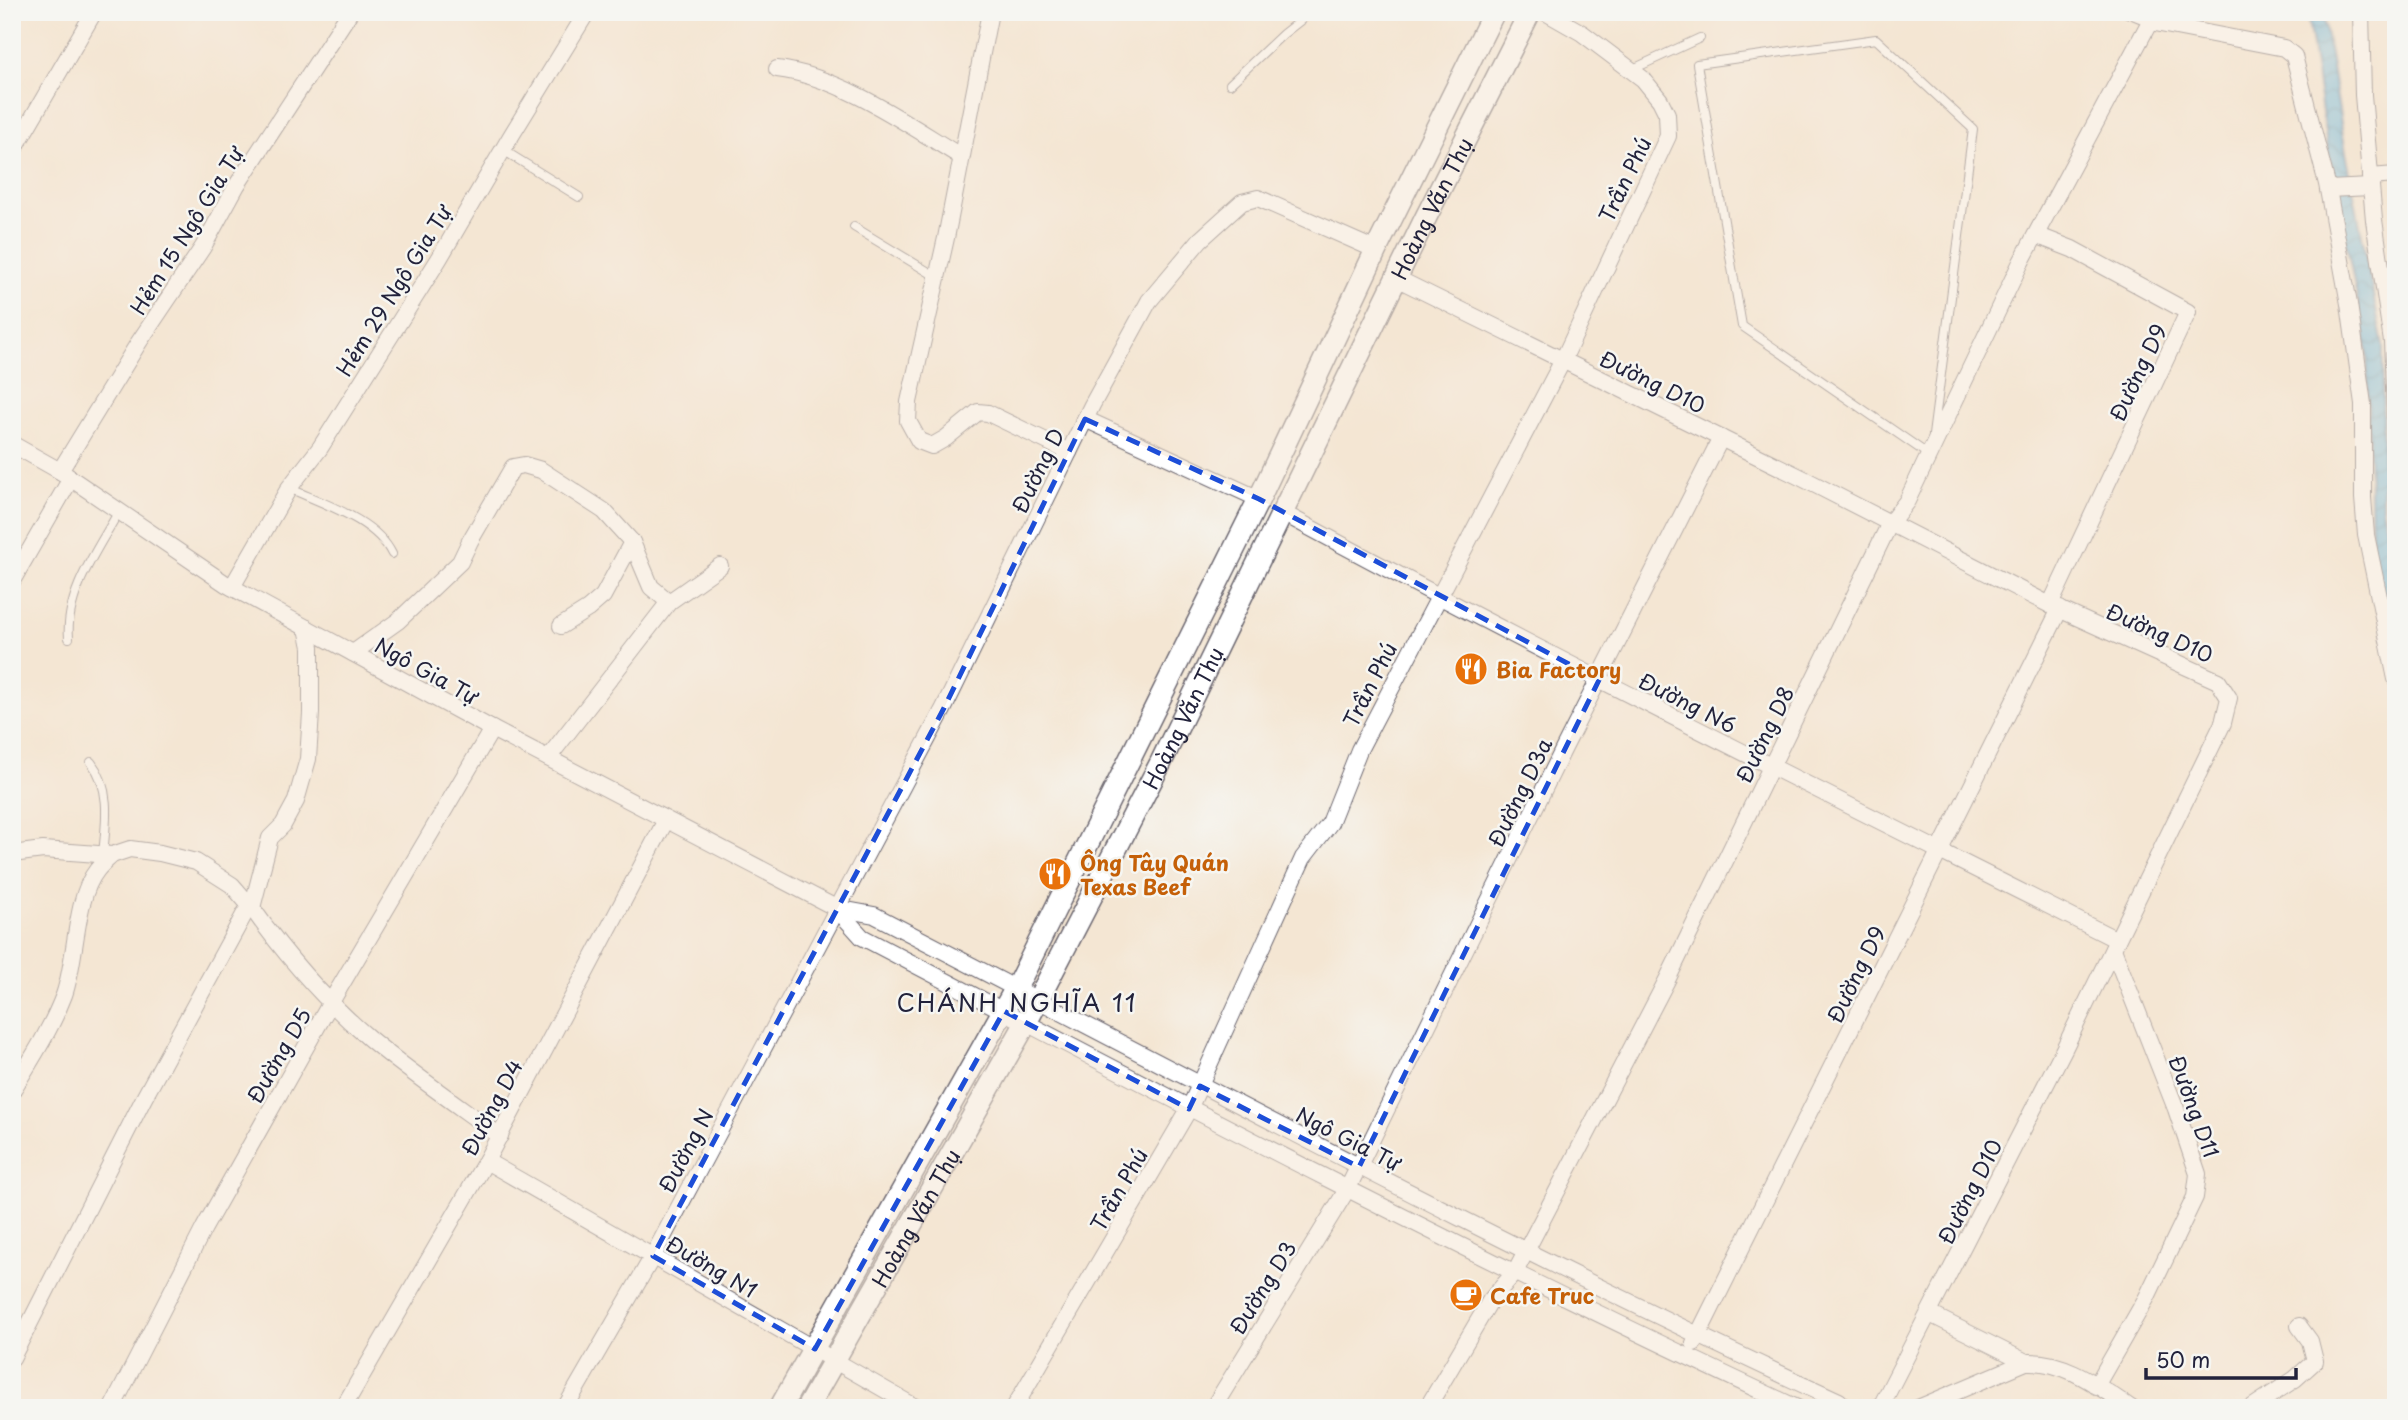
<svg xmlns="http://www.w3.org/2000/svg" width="2408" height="1420" font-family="'Playpen Sans',sans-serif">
	<defs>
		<pattern id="water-waves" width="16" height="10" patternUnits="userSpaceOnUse" patternTransform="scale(1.75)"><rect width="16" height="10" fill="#65b6e0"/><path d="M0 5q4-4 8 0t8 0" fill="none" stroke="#5394b7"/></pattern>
	</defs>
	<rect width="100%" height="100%" fill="#f6f6f2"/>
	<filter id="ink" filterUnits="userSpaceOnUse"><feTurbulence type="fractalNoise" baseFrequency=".0143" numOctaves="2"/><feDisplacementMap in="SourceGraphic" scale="14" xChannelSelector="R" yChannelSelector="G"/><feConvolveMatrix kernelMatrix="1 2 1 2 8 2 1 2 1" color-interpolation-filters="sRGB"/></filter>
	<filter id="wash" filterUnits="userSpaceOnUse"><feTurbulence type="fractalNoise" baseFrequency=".00686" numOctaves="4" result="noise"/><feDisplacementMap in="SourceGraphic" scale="28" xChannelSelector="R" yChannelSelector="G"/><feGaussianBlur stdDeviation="1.57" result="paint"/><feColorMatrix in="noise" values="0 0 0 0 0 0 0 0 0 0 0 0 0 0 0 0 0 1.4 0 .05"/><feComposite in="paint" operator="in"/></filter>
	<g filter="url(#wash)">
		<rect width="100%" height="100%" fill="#f4e6d3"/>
		<polygon fill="url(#water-waves)" stroke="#446c8e" stroke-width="2" points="2307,12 2323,12 2344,142 2383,346 2382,507 2396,580 2396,657 2371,545 2367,348 2327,145"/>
	</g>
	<g filter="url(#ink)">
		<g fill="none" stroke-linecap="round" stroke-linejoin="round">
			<defs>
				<g id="service">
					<polyline points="2125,12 2150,22"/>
					<polyline points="1633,69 1700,38"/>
					<polyline points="1230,84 1283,34 1311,12"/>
					<polyline points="503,150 579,197"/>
					<polyline points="854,227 937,277"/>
					<polyline points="1929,455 1742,326 1697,64 1876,39 1973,129 1933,435"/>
					<path d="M 289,488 C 323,504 375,519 392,554"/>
					<path d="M 69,638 C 65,593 98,549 119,511"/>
					<path d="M 91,762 C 112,789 106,823 103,854"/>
				</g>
				<g id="minor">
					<polyline points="990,12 946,238 909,402 908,421 919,441 932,446 946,438 978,412 988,413 1069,452"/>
					<polyline points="2361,12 2363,95 2374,220 2392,342 2396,434"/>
					<polyline points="2150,22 2284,48 2294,56 2327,184 2349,304 2363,404 2363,498 2366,535 2396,679"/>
					<path d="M 777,69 C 840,76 907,124 960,156"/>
					<polyline points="12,153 94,12"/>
					<polyline points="2370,177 2396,175"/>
					<polyline points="2328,189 2371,187"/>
					<polyline points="2036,235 2072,249 2188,312 2050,605"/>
					<polyline points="1396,278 1804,479 2050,605 2218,681 2229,698 2223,723 2064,1049 1880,1408"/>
					<polyline points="1085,419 1259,499"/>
					<path d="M 12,444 L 60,471 L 226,584 L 492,729 L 836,908 L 874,915 C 1194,1080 1511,1251 1839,1401 L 1843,1408"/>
					<polyline points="60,471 139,342 203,247 237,185 350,12"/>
					<path d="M 1281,512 C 1556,661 1837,799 2117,940"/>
					<polyline points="12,581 70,480"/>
					<polyline points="232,587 289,488 320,448 439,259 511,136 587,12"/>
					<polyline points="561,626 588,609 603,596 632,542"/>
					<path d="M 307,628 L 311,647 L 311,713 L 308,759 L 296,801 L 283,825 L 270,838 L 252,908 C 286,956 325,1001 370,1039 C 412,1074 456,1104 500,1136"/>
					<polyline points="353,653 398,621 460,562 470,541 513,467 524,465 541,470 604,511 632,542 651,587 669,602 720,566"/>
					<polyline points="548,758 669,602"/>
					<polyline points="12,854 43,850 112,855 130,849 160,853 196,862 232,885 252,908 245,913 144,1098 12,1358"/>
					<path d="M 836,908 L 862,937 C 1171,1099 1480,1261 1797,1408"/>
					<path d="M 12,1091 C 31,1060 51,1029 64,995 C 77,959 74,899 97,870 C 101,865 107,860 112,855"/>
					<polyline points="486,1161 917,1408"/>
					<polyline points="1930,1314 2026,1362"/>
					<polyline points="1694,1343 2060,609"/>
					<polyline points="2096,1386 2147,1297 2195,1197 2198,1174 2176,1109 2113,949"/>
					<polyline points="112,1408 204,1228 331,1002 492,729"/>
					<polyline points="343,1408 486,1161 666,820"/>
					<polyline points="565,1408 653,1256 944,708 1092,405 1149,301 1200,240 1242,202 1258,198 1376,250"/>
					<polyline points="1014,1408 1189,1109 1303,858 1330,823 1359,750 1563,360 1668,136 1667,114 1660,100 1643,79 1582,33 1545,12"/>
					<polyline points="1213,1408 1348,1188 1564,748 1721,438"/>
					<polyline points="1427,1408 1490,1301 1515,1272 1668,978 1890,523 1907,501 2021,262 2155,12"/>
					<path d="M 1918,1408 L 2026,1362 C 2066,1360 2099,1387 2131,1408"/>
					<polyline points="2251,1408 2295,1379 2315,1361 2310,1341 2299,1326"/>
				</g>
				<g id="tertiary">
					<polyline points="780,1408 1016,988 1259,499 1376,250 1494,12"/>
					<path id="s1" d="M 807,1408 L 1026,1023 L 1161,762 L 1426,217 L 1530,12"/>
				</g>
			</defs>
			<use href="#service" stroke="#6c6770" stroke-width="10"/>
			<use href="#minor" stroke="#6c6770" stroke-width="18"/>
			<use href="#tertiary" stroke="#6c6770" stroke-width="24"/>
			<use href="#service" stroke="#fff" stroke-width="8"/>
			<use href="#minor" stroke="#fff" stroke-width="16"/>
			<use href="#tertiary" stroke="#fff" stroke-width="21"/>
		</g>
	</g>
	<path d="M0 0H2408V1420H0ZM 1085,419 L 1259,499 L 1599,680 L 1359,1167 L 1200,1086 L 1189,1109 L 1004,1011 L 815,1349 L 653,1256 L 944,708 Z" fill="#f4e6d3" fill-opacity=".55" fill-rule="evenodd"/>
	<path fill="none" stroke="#1d4ed8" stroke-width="5" stroke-dasharray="14 9" stroke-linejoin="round" d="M 1085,419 L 1259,499 L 1599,680 L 1359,1167 L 1200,1086 L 1189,1109 L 1004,1011 L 815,1349 L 653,1256 L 944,708 Z"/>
	<defs>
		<symbol id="restaurant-disc" viewBox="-11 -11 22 22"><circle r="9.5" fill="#e8710a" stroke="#f6f6f2"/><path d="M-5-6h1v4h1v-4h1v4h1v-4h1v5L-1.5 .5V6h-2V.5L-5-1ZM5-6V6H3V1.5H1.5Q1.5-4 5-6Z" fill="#fff"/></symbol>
		<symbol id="cafe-disc" viewBox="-11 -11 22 22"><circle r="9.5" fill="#e8710a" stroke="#f6f6f2"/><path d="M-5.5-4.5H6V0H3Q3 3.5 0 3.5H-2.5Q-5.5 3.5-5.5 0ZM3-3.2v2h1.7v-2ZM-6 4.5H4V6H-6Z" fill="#fff"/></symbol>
	</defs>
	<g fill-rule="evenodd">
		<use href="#restaurant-disc" x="1452" y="650" width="38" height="38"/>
		<use href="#restaurant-disc" x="1036" y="855" width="38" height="38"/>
		<use href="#cafe-disc" x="1447" y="1276" width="38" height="38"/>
	</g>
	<g text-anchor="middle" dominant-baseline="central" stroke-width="5" stroke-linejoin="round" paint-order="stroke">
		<g font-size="21" fill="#22223b" stroke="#f6f6f2">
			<text transform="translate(1624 179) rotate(-64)">Trần Phú</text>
			<text stroke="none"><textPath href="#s1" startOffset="1353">Hoàng Văn Thụ</textPath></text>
			<text transform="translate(186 230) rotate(-58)">Hẻm 15 Ngô Gia Tự</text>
			<text transform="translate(393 290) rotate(-58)">Hẻm 29 Ngô Gia Tự</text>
			<text transform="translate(2137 372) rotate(-65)">Đường D9</text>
			<text transform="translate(1653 381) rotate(26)">Đường D10</text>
			<text transform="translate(1037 470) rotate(-64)">Đường D</text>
			<text transform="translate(2160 632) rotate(24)">Đường D10</text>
			<text transform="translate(427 670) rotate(29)">Ngô Gia Tự</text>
			<text transform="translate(1369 684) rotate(-63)">Trần Phú</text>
			<text transform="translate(1688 702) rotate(27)">Đường N6</text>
			<text stroke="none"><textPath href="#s1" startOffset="786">Hoàng Văn Thụ</textPath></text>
			<text transform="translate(1764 734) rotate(-64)">Đường D8</text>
			<text transform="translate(1519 792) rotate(-64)">Đường D3a</text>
			<text transform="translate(1855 974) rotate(-64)">Đường D9</text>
			<text transform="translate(278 1055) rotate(-60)">Đường D5</text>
			<text transform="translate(2195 1106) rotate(70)">Đường D11</text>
			<text transform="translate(491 1107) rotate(-62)">Đường D4</text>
			<text transform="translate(1349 1138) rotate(27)">Ngô Gia Tự</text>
			<text transform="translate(685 1150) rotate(-62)">Đường N</text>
			<text transform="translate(1118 1189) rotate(-60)">Trần Phú</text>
			<text transform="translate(1969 1191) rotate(-63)">Đường D10</text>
			<text stroke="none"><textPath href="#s1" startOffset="219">Hoàng Văn Thụ</textPath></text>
			<text transform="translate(712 1266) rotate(30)">Đường N1</text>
			<text transform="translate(1262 1287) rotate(-58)">Đường D3</text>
		</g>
		<g font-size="21" font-weight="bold" fill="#c56008" stroke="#f6f6f2" text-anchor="start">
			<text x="1496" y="669">Bia Factory</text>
			<text x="1080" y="862">Ông Tây Quán<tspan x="1080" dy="24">Texas Beef</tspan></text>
			<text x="1490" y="1295">Cafe Truc</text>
		</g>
		<g font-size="24" letter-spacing="2" fill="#22223b" stroke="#f6f6f2">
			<text x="1017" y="1002">CHÁNH NGHĨA 11</text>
		</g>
	</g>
	<rect width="2408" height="1420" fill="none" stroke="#f6f6f2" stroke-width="42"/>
	<path d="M2146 1368v10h150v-10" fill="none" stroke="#22223b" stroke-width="3.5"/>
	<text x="2156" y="1368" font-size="21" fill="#22223b" stroke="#f6f6f2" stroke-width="5" paint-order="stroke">50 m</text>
</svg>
